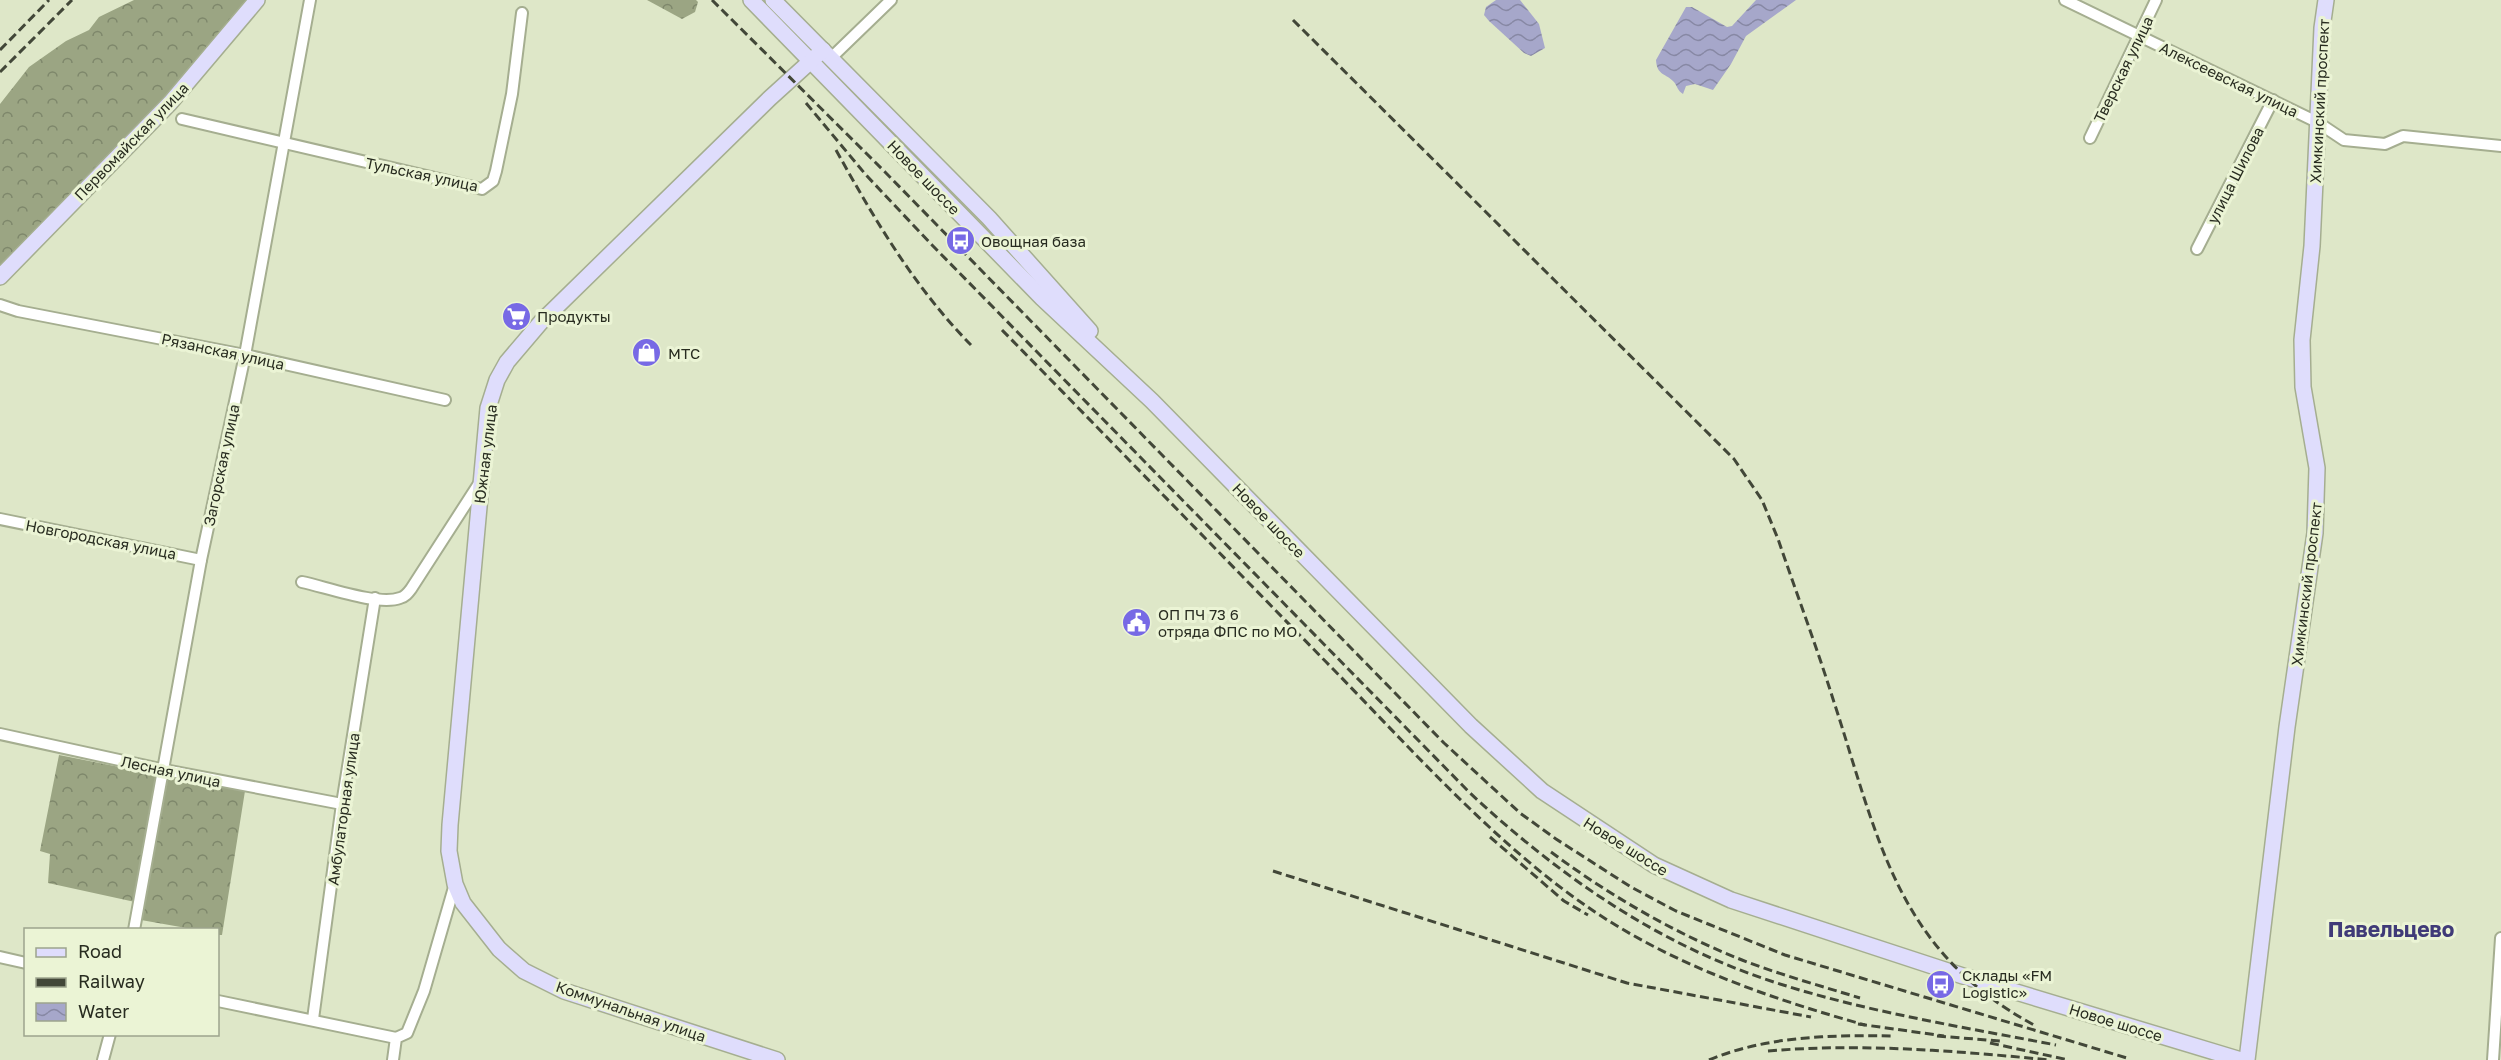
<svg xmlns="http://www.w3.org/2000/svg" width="2501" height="1060" font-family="'Golos Text',sans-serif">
	<defs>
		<pattern id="forest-crowns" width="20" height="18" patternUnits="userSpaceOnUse" patternTransform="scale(1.5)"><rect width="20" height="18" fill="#9ba583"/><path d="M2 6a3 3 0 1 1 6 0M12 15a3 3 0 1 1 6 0" fill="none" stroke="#7e876b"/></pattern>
		<pattern id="water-waves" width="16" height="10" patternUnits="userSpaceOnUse" patternTransform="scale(1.5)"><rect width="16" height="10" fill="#a6a7ca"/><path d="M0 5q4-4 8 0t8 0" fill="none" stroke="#8788a4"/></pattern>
	</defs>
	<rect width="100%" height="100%" fill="#dee7c8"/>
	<g fill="url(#forest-crowns)">
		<polygon points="134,0 247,0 160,106 0,268 0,104 29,67 66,41 89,30 99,17"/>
		<polygon points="647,0 696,0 698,2 695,12 682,19"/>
		<polygon points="59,755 160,775 135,902 48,883 50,854 40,851"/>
		<polygon points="168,775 245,791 222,935 218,935 218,930 192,929 141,920"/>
	</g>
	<g fill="url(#water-waves)">
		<polygon points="1496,0 1520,0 1539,24 1545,48 1531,56 1524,53 1489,21 1484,15 1486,7"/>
		<path d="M 1756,0 L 1796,0 L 1746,36 L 1731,64 L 1713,90 L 1695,84 L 1686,86 L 1683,94 C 1677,90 1678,87 1674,82 C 1666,73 1657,76 1656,60 L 1686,7 L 1692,7 L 1727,27 L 1732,26 Z"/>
	</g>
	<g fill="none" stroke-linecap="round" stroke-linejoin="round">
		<defs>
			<g id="street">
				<polyline points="2065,0 2317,122 2344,140 2385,144 2403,136 2501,146"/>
				<polyline points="831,58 891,0"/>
				<polyline points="182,119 482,189 493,181 496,171 512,94 522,13"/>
				<polyline points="2090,138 2156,0"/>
				<polyline points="2197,249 2273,100"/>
				<polyline points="0,305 18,311 245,355 445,400"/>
				<polyline points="0,519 201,560"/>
				<path d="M 302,582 C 326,587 378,606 400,598 C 405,597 408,593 411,589 L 480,482"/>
				<polyline points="0,734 165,770 342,804"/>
				<polyline points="134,930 201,560 245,355 310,0"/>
				<polyline points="0,957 26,963"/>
				<polyline points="218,1001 396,1038"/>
				<polyline points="313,1019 342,804 375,598"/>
				<polyline points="103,1060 110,1034"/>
				<polyline points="393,1060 396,1038 407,1033 424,991 455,884"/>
				<polyline points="2493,1060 2501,938"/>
			</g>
			<g id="secondary">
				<polyline points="751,0 1042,298 1152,401 1471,726 1542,791 1654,865 1731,900 1963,976 2241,1060"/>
				<polyline points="773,0 989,218 1090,331"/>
				<polyline points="0,277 170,103 257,0"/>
				<polyline points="777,1060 564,991 524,971 499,949 463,903 455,884 449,851 450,825 488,408 497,380 507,362 541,322 770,98 823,50"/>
				<polyline points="2247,1060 2287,727 2315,533 2317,468 2303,387 2302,340 2312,246 2322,28 2326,0"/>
			</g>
		</defs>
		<use href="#street" stroke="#a5ae90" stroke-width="14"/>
		<use href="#secondary" stroke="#a5ae90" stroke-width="18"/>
		<use href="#street" stroke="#fff" stroke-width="10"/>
		<use href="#secondary" stroke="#dfddfc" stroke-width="15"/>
		<g stroke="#424738" stroke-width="3" stroke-dasharray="9 4.5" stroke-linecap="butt">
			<polyline points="712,0 885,172 1444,743 1520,813 1556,839 1631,887 1676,911 1785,955 2127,1058"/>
			<path d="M 1293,20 L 1734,459 L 1762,500 L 1778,539 C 1796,592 1816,645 1833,699 C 1878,836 1895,950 2034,1025"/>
			<polyline points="0,50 49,0"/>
			<polyline points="0,72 72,0"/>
			<path d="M 806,103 L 866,175 L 932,245 L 1470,793 C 1559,876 1660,946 1777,983 C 1867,1012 1963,1027 2056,1045"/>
			<path d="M 836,150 C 875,220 914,287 971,345"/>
			<path d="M 1002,330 C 1113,443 1223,557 1334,670 C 1414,752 1499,848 1595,912 C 1676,966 1772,999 1865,1025"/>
			<polyline points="1490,837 1564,901 1588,915"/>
			<path d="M 1551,852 C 1609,895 1674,933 1742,960 C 1781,975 1821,986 1860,998"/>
			<polyline points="1273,871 1627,983 1811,1017"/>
			<polyline points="1858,1024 1944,1036"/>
			<polyline points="1937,1036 2000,1041"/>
			<polyline points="1990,1043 2069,1060"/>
			<path d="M 1768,1051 C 1861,1043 1957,1051 2050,1060"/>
			<path d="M 1709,1060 C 1766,1036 1831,1035 1892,1036"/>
		</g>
	</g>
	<defs>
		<symbol id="bus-disc" viewBox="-11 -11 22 22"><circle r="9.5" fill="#7769e5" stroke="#ebf4d5"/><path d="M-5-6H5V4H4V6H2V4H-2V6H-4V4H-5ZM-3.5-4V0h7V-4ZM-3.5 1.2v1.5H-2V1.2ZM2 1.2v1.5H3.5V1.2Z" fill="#fff"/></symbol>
		<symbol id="supermarket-disc" viewBox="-11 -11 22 22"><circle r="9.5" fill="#7769e5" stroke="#ebf4d5"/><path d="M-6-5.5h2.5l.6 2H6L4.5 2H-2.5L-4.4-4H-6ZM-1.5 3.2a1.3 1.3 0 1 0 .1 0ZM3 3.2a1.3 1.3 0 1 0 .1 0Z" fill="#fff"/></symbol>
		<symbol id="shop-disc" viewBox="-11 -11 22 22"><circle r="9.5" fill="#7769e5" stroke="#ebf4d5"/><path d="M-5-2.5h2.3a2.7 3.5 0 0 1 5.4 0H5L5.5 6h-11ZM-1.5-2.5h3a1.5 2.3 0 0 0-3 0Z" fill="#fff"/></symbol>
		<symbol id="civic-disc" viewBox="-11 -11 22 22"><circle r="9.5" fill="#7769e5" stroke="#ebf4d5"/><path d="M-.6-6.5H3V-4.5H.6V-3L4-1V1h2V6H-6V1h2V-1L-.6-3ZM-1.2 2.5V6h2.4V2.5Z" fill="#fff"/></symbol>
	</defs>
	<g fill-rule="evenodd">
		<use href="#bus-disc" x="944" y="224" width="33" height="33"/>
		<use href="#supermarket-disc" x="500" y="300" width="33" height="33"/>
		<use href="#shop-disc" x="630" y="336" width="33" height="33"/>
		<use href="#civic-disc" x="1120" y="606" width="33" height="33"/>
		<use href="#bus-disc" x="1924" y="968" width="33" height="33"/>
	</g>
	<g text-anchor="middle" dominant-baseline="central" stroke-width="6" stroke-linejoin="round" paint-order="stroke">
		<g font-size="15" fill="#282c20" stroke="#ebf4d5">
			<text transform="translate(2123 69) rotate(-64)">Тверская улица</text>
			<text transform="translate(2229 79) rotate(26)">Алексеевская улица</text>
			<text transform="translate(2319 101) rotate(-87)">Химкинский проспект</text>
			<text transform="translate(131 141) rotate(-46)">Первомайская улица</text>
			<text transform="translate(422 174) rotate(12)">Тульская улица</text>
			<text transform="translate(2235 175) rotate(-63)">улица Шилова</text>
			<text transform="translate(924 177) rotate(46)">Новое шоссе</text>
			<text transform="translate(223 351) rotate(12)">Рязанская улица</text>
			<text transform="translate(485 454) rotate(-83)">Южная улица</text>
			<text transform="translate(221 465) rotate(-78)">Загорская улица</text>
			<text transform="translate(1269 520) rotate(46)">Новое шоссе</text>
			<text transform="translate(101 539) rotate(11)">Новгородская улица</text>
			<text transform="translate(2306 584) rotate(-83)">Химкинский проспект</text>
			<text transform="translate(171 771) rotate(12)">Лесная улица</text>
			<text transform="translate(343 809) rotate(-82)">Амбулаторная улица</text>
			<text transform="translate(1626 846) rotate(32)">Новое шоссе</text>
			<text transform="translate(631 1011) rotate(19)">Коммунальная улица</text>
			<text transform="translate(2116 1022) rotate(17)">Новое шоссе</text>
		</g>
		<g font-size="15" fill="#282c20" stroke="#ebf4d5" text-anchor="start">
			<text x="981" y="241">Овощная база</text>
			<text x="537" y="316">Продукты</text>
			<text x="668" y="353">МТС</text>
			<text x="1158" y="614">ОП ПЧ 73 6<tspan x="1158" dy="17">отряда ФПС по МО</tspan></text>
			<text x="1962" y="975">Склады «FM<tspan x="1962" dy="17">Logistic»</tspan></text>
		</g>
		<g font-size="21" font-weight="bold" fill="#403b78" stroke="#ebf4d5">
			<text x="2391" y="929">Павельцево</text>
		</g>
	</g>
	<rect x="24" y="928" width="195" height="108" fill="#ebf4d5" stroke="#9da48d" stroke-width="1.5"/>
	<rect x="36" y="948" width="30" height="9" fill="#dfddfc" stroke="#9da48d" stroke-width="1.5"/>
	<text x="78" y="958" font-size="18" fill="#282c20">Road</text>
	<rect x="36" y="978" width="30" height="9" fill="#424738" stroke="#9da48d" stroke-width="1.5"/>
	<text x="78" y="988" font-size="18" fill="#282c20">Railway</text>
	<rect x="36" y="1003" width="30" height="18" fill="url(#water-waves)" stroke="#9da48d" stroke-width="1.5"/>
	<text x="78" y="1018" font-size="18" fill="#282c20">Water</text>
</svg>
